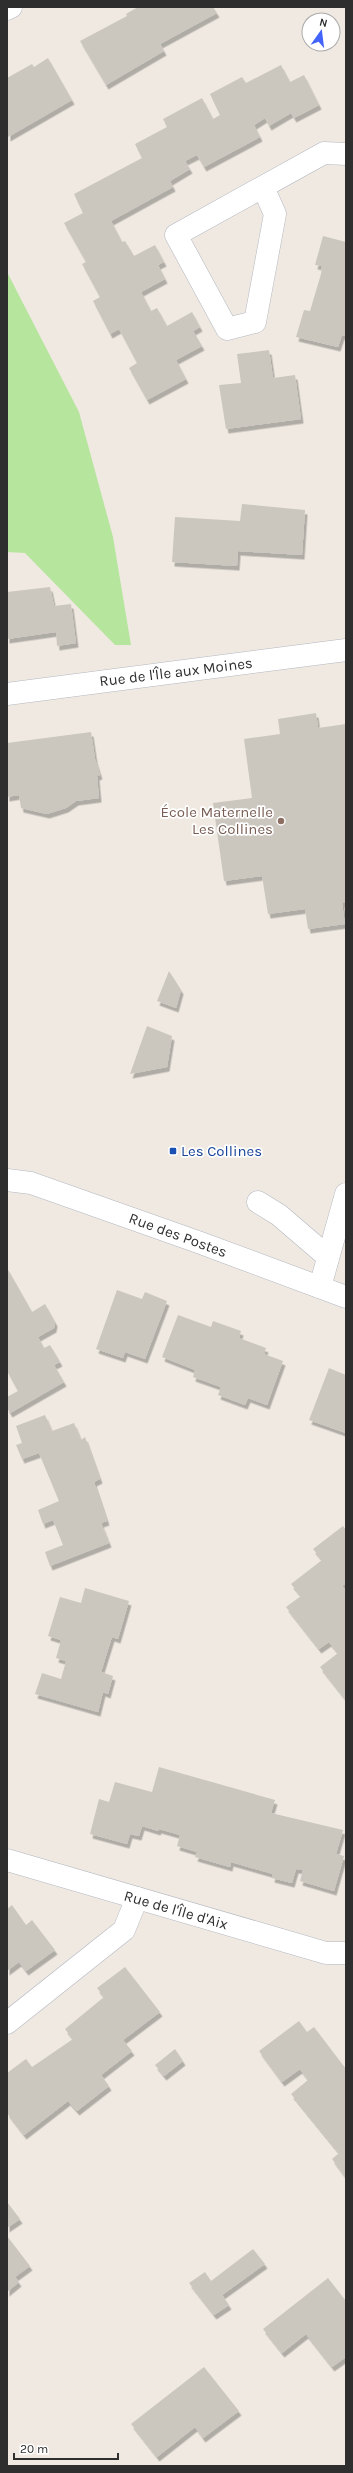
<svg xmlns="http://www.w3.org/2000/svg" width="353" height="2473" font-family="Karla,sans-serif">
	<defs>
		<filter id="shadow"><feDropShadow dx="2.5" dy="4.5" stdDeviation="0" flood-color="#0004"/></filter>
	</defs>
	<rect width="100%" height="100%" fill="#efe9e1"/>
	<polygon fill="#b6e59e" points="7,272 79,412 113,537 131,645 115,645 25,553 7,552"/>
	<g fill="#cbc7bf" filter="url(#shadow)">
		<polygon points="138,7 213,7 217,13 160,44 164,51 106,85 80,41 127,16 126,14"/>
		<polygon points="48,58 72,100 8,137 7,78 32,64 34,67"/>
		<polygon points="281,65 290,82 304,75 319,105 294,118 291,113 269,126 265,118 254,125 260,137 204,167 197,155 185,161 190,169 170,181 173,187 111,221 122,242 125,241 134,256 155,245 164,262 158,265 165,279 141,292 151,311 157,308 167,326 192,312 200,327 193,331 202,346 176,360 186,379 147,400 129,368 137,363 119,329 110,334 93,301 100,297 82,264 86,262 64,223 83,213 74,194 142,158 135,144 167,127 163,119 202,98 213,119 220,115 210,94 242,77 246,83"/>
		<polygon points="323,236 346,242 346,336 342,335 338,347 296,337 304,310 310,311 321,274 322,266 315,265"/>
		<polygon points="269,350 273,378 295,375 301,419 226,429 219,385 241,383 237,354"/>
		<polygon points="242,504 305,510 302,555 238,551 237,566 172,562 175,517 240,521"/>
		<polygon points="50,587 54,606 71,604 76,643 57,646 56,632 7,639 7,592"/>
		<polygon points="316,713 318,728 346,724 346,903 342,903 345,924 308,929 305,909 268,914 262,876 224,881 213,803 252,798 244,739 280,734 278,719"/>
		<polygon points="91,732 95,759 100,775 97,776 99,798 76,801 66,808 47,814 21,808 19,795 7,797 7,743"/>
		<polygon points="169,971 181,990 176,1008 157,1001"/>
		<polygon points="147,1026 172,1036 167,1067 130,1074"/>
		<polygon points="7,1268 32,1312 45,1304 55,1322 54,1328 38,1337 44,1348 50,1345 60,1362 54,1365 64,1382 10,1413 7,1408 7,1397 18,1391 7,1371"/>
		<polygon points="117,1290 142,1299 145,1292 167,1301 145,1359 125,1352 123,1358 96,1349"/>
		<polygon points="178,1315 211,1327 213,1321 241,1331 239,1338 266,1348 264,1354 283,1361 267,1405 248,1398 245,1405 218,1395 221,1387 193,1377 195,1370 162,1357"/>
		<polygon points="329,1368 346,1375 346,1433 309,1420"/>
		<polygon points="45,1415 52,1431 74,1423 81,1440 85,1437 100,1479 94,1482 107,1521 101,1523 109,1543 50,1566 45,1552 63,1545 53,1520 43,1524 38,1510 59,1501 39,1453 22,1459 16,1445 22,1443 16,1426"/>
		<polygon points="343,1526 346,1530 346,1583 342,1586 346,1591 346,1599 344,1600 346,1603 346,1700 320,1667 338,1653 329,1642 319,1649 286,1607 301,1596 291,1584 322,1560 313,1549"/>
		<polygon points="85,1588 129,1601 118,1639 112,1637 101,1672 113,1676 108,1694 103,1692 98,1712 35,1694 42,1673 61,1679 66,1661 56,1658 61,1640 48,1636 60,1597 81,1603"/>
		<polygon points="159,1767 275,1800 271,1813 343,1830 336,1854 344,1856 334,1891 300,1881 303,1870 296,1869 292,1883 272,1878 273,1874 231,1862 230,1867 195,1857 197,1852 177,1846 180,1835 159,1829 158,1831 142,1826 139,1836 130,1834 127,1844 90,1834 99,1799 109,1802 115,1782 152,1792"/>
		<polygon points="12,1905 26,1925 32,1920 55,1950 26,1971 19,1962 7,1971 7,1909"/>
		<polygon points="125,1967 160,2012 123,2040 132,2051 101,2075 109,2086 77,2111 68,2101 24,2135 7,2113 7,2073 26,2059 32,2067 73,2039 65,2029 104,1997 97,1988"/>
		<polygon points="299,2021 307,2032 314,2027 346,2069 346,2079 344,2080 346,2083 346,2178 332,2159 339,2153 291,2094 308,2080 300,2069 282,2082 259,2051"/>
		<polygon points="175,2049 183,2061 164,2076 155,2065"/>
		<polygon points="7,2202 20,2219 7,2228"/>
		<polygon points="7,2236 30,2266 15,2277 19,2282 7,2292"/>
		<polygon points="253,2249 265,2264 222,2295 229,2305 214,2315 189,2283 205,2272 211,2281"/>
		<polygon points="328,2278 346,2301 346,2357 332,2367 306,2334 282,2353 263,2329"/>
		<polygon points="204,2367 239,2411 203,2438 195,2427 157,2457 131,2424"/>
	</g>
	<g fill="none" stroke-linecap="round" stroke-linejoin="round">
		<defs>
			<g id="minor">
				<polyline points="7,9 11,7"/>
				<polyline points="263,187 275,214 255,322 227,329 176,235 324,153 346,154"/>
				<polyline points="7,694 346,650"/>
				<polyline points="7,1180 31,1183 198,1242 346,1297"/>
				<polyline points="258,1202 279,1215 328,1257"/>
				<polyline points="320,1287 346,1194"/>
				<polyline points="7,1860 326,1953 346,1953"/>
				<polyline points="7,2023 124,1930 137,1898"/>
			</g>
		</defs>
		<use href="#minor" stroke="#b4b7c1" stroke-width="23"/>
		<use href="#minor" stroke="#fff" stroke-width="22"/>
	</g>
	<circle fill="#8d6e63" stroke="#fff" stroke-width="1.5" cx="281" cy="821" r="4"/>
	<rect fill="#1a4fb4" stroke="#fff" stroke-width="1.5" x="169" y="1147" width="8" height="8" rx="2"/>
	<g text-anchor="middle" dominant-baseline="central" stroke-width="3.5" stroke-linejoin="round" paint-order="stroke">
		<g font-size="15" fill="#2e2e2e" stroke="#fff">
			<text transform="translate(176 672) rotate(-7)">Rue de l'Île aux Moines</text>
			<text transform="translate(178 1235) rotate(20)">Rue des Postes</text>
			<text transform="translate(176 1910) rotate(16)">Rue de l'Île d'Aix</text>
		</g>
		<g font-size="15" fill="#785e54" stroke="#fff" text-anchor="end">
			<text x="273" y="812">École Maternelle<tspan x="273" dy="17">Les Collines</tspan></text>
		</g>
		<g font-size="15" fill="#164399" stroke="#fff" text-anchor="start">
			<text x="181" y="1151">Les Collines</text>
		</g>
	</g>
	<rect width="353" height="2473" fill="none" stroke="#2e2e2e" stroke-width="16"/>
	<g transform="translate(321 32) rotate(14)"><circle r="19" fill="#ffffff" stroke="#ababab"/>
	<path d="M0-3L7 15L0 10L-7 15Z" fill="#4264fb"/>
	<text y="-6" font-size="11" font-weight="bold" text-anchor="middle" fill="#2e2e2e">N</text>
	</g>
	<path d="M14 2453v6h104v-6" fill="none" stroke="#2e2e2e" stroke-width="2"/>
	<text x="20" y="2453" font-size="12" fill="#2e2e2e" stroke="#ffffff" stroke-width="3" paint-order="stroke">20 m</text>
</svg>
